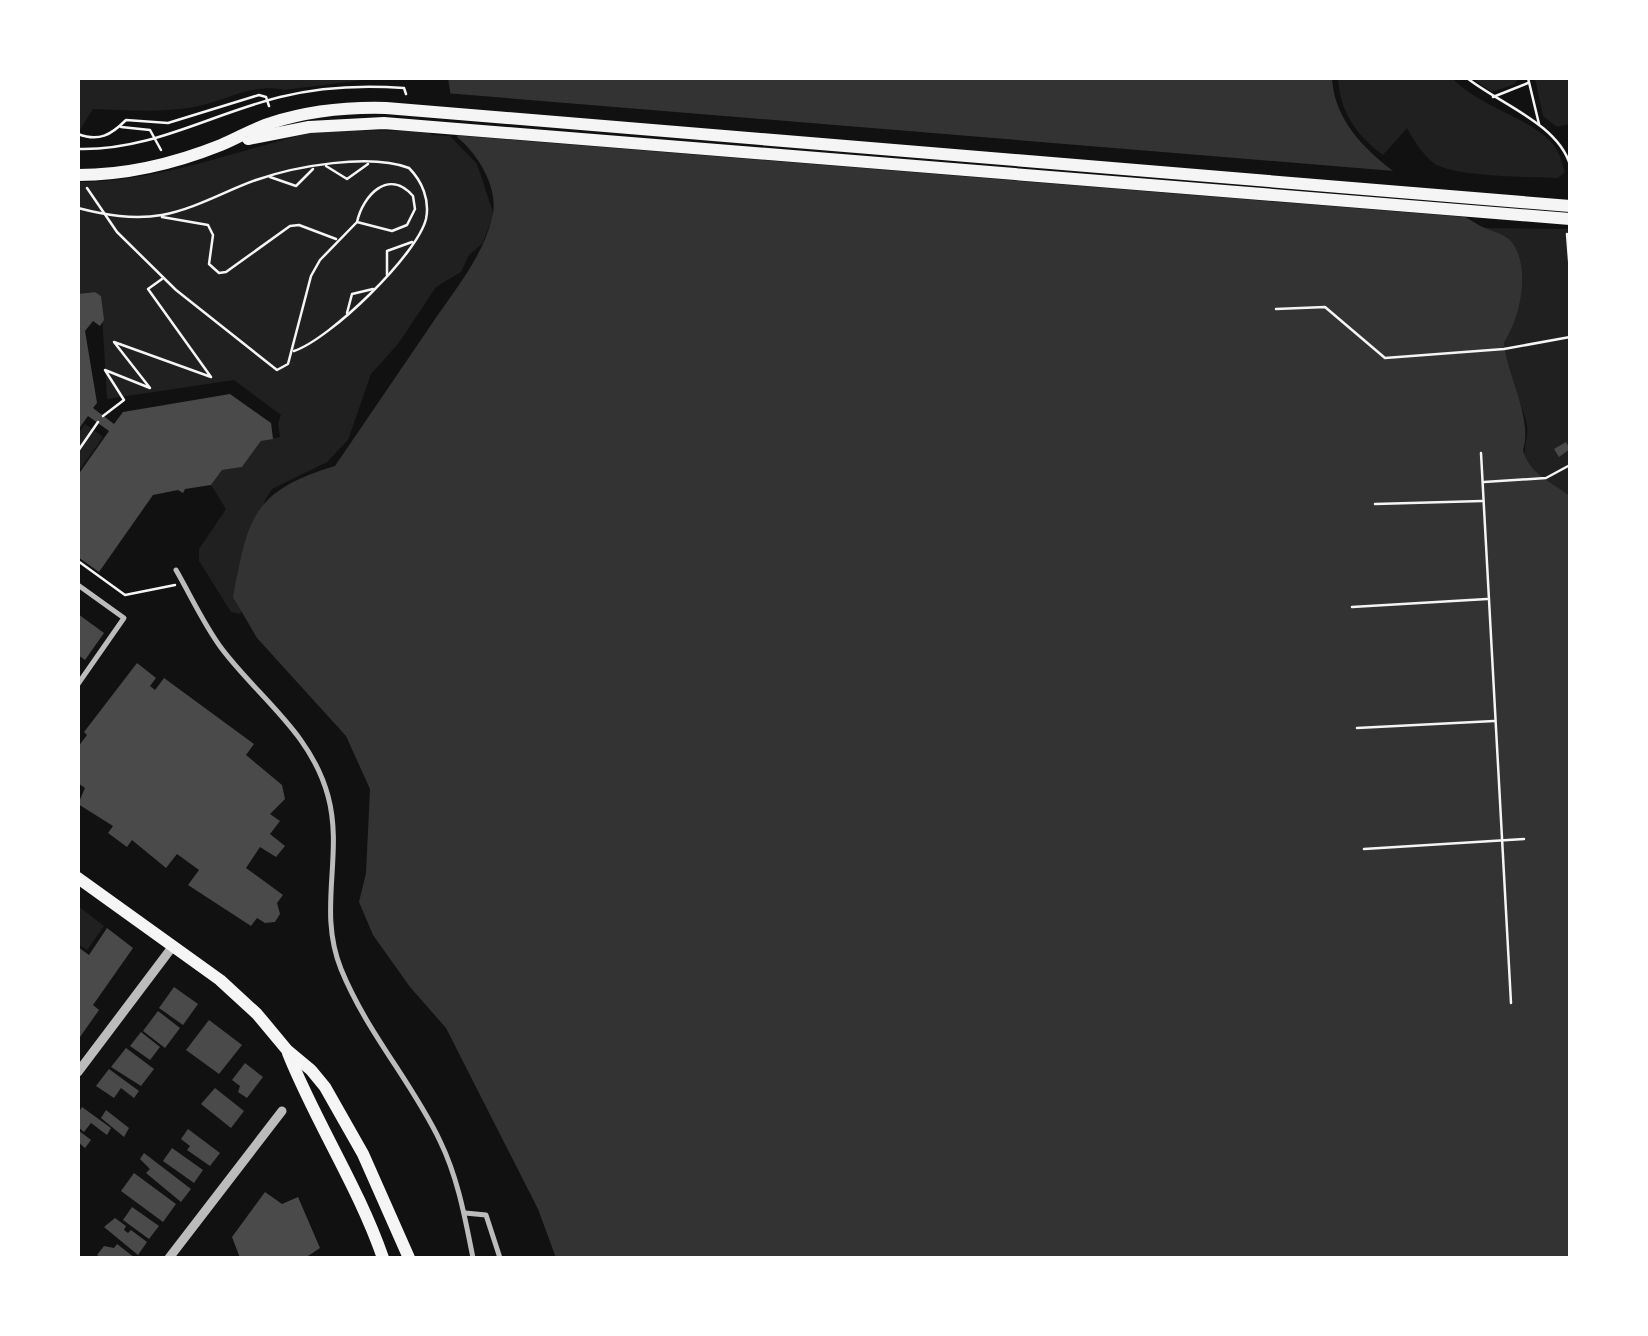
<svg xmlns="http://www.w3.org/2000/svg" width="1648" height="1336" font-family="'Zilla Slab',serif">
	<rect width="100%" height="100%" fill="#111"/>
	<g fill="#202020">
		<path d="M 78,78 L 378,78 L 284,90 C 254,82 224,102 194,107 C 161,113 126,110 93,109 L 78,133 Z"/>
		<path d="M 1338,78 L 1452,78 C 1481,108 1527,116 1552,143 C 1559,150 1562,163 1565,172 L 1558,178 C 1530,177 1461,177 1437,165 C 1427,160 1412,139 1407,128 L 1383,155 C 1356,135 1340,112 1338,78 Z"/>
		<polygon points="1472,78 1518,78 1515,84 1492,92"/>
		<polygon points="1535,78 1570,78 1570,124 1557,127 1543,116"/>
		<path d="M 323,130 L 430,131 L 431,135 L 450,136 L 477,164 L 494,215 L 482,244 L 469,255 L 461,272 L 436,287 L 398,344 L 371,374 L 348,440 L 327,462 L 272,489 L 265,500 L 241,585 L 244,607 L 240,614 L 231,612 L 199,561 L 199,549 L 226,509 L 211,485 L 222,470 L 242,467 L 261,441 L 280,437 L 278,423 L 281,415 L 234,380 L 107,399 L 101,296 L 95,292 L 78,294 L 78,182 C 162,182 242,148 323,130 Z"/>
		<path d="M 1483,228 L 1570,229 L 1570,496 C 1558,487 1535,478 1528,464 C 1520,451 1529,440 1527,426 C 1524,408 1514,392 1508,374 C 1505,364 1505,354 1504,343 C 1524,313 1516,279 1513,245 L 1507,237 Z"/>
		<polygon points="85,424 103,437 78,472 78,434"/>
		<polygon points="78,906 104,926 87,950 78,944"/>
	</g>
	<path fill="#333" d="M 448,78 L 1332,78 C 1336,150 1422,189 1477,224 C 1487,231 1503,232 1511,241 C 1532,267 1520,318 1504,343 C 1508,379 1533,419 1523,450 C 1530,475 1552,482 1570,496 L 1570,1258 L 556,1258 L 538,1209 L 446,1028 L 410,987 L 373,935 L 359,902 L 366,873 L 370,789 L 346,736 L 257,638 L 233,597 C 248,518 252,491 335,466 C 367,419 399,372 431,325 C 453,292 483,257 492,218 C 500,189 478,154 457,137 Z"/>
	<polygon fill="#111" points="445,93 1406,172 1477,218 452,135"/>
	<g fill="#4a4a4a">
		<polygon points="95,292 101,296 104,320 100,326 93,321 85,331 97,403 93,408 114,424 123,412 230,394 271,423 273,439 261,441 242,467 222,470 211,485 185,489 183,493 178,490 153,495 99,572 78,557 78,475 109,431 88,416 78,430 78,294"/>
		<polygon points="1566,442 1570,449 1559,457 1554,449"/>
		<polygon points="78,614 104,633 85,660 78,655"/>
		<polygon points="137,663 156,678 150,686 155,690 164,678 254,744 246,755 282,785 285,799 270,814 280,821 270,834 285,846 276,857 260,847 246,868 283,895 277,903 280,914 275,922 265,923 257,918 251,926 188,885 199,870 177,854 166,868 132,840 127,847 108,833 113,826 78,804 85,788 78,783 78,747 87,735 84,732"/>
		<polygon points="107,928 133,948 93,1005 99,1010 80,1037 78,947 89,955"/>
		<polygon points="174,987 198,1004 183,1025 159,1008"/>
		<polygon points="158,1011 180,1028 165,1048 143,1031"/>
		<polygon points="209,1020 242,1045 219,1074 186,1050"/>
		<polygon points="141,1032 160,1047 150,1060 130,1046"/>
		<polygon points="126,1048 154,1069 141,1086 111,1067"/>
		<polygon points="245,1063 263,1077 247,1098 238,1092 240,1086 232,1080"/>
		<polygon points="109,1069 139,1091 134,1098 121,1088 114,1098 96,1086"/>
		<polygon points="215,1088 244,1111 231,1128 201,1104"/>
		<polygon points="82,1107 111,1128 107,1135 91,1123 84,1132 78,1127 78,1113"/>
		<polygon points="106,1110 129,1128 124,1137 101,1118"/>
		<polygon points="188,1129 220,1153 210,1166 187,1150 190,1146 181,1139"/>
		<polygon points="78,1130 91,1140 85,1148 78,1142"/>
		<polygon points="172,1148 203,1170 194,1183 163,1161"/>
		<polygon points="144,1153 191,1189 181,1202 146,1173 150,1169 140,1159"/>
		<polygon points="134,1173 176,1204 163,1222 121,1191"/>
		<polygon points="265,1192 282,1204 298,1197 320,1248 305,1258 240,1258 232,1237"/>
		<polygon points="132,1207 159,1226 149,1239 123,1220"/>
		<polygon points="115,1218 126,1226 124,1230 128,1233 131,1230 147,1242 138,1255 104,1227"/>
		<polygon points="117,1244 135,1258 102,1258 97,1255 104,1246 114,1248"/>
	</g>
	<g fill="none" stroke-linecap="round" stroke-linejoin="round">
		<g stroke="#f5f5f5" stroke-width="2.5">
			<path d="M 1467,78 C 1500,104 1558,124 1570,165"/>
			<polyline points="1528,78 1539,124"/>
			<polyline points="1493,97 1528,83"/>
			<polyline points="121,127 150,130 161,150"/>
			<path d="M 78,134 C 99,142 111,135 126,120 L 168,123 L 259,95 L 266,97 L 269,106"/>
			<path d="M 78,149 C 151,151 211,114 280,97 C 320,87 363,85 404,88 L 406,94"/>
			<polyline points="326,166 347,179 368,164"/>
			<polyline points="270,177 296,186 313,169"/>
			<path d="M 87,188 L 117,232 L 176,290 L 277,370 L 288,364 L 311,276 L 320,260 L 357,222 L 392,231 L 407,225 L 415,209 L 413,196 C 389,168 363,195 357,222"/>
			<path d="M 78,208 C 105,215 133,220 162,215 C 195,209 225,191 256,180 C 296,166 370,153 409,168 C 422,181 430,200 426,219 C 417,255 330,339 294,351"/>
			<polyline points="162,217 208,225 213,235 209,264 219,273 226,272 290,226 299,225 336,239"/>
			<polyline points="1567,234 1570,272"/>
			<polyline points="387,275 387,251 412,242"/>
			<polyline points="1276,309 1325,307 1385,358 1504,349 1570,337"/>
			<polyline points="347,313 352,294 373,289"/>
			<polyline points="103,416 124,400 105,370 150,388 114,342 211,377 148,289 162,279"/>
			<polyline points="78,451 98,422"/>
			<polyline points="1481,453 1511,1003"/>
			<polyline points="1484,482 1546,478 1570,465"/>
			<polyline points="1375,504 1482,501"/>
			<polyline points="78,561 125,595 175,585"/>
			<polyline points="1352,607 1487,599"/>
			<polyline points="1357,728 1494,721"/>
			<polyline points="1364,849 1524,839"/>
		</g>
		<g stroke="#bcbcbc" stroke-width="5">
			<path d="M 176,570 C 191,596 204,625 222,649 C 260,699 311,733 328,796 C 344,855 317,910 341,969 C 367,1033 412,1082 440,1141 C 458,1178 465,1218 473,1258"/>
			<polyline points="78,585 124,618 78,684"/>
			<polyline points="465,1213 486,1215 500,1258"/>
		</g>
		<g stroke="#bcbcbc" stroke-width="9">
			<polyline points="78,1072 173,946"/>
			<polyline points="169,1258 282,1111"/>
		</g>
		<g stroke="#f5f5f5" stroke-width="12">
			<polyline points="248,139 309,127 384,123 1570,219"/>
			<path d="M 78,175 C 126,175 176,163 221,145 C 238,138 254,128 271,123 C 308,111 347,107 386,108 L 1570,206"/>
			<polyline points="78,878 220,980 257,1014 287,1050 311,1070 325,1087 363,1154 409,1258"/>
			<path d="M 288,1053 C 316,1123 358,1186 383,1258"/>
		</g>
	</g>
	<rect width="1648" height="1336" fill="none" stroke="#ffffff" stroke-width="160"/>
</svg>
